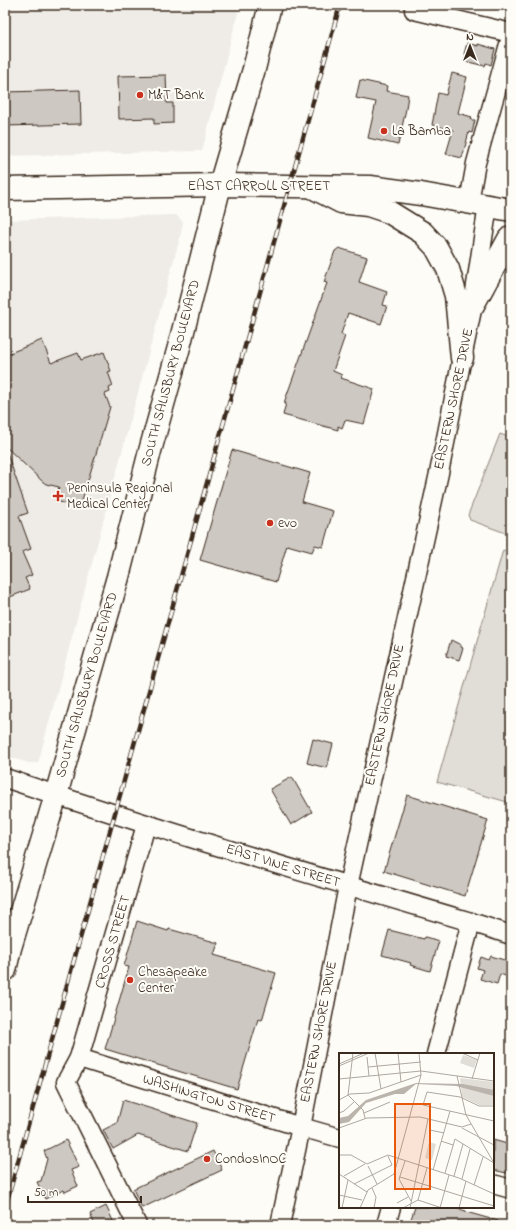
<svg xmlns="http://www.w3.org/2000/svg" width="516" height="1230" font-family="'Indie Flower',sans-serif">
	<rect width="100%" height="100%" fill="#fdfcf7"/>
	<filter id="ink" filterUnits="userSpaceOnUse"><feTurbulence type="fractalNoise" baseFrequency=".025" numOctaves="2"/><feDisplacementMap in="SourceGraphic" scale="8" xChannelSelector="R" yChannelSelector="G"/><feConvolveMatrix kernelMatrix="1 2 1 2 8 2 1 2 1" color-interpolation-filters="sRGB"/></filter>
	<g filter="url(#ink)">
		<g fill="#efece7">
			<polygon points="5,5 240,5 202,151 5,156"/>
			<polygon points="176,215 183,222 180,237 38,763 29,763 5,756 5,220"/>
		</g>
		<g fill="#e1ded7" stroke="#8e847a">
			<polygon points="500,434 511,438 511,535 470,520 468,515"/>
			<polygon points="503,550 511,552 511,803 437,782"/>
		</g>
		<g fill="#cdc8c2" stroke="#3b2a1e">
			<polygon points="467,43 478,46 478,44 495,49 491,65 486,63 485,66 464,61 466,55 464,54"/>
			<polygon points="452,73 467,77 458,113 472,117 471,120 475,120 472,133 469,132 462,158 446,154 453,130 432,125 438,93 446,95"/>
			<polygon points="166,75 167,103 173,103 173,123 154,124 154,118 119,119 118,76"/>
			<polygon points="360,80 387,86 386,91 408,95 406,109 398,145 368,138 376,102 356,98"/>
			<polygon points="80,90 81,124 5,126 5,92"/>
			<polygon points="339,248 367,257 359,282 387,292 383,305 387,306 381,324 348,313 341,334 345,336 333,371 342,375 341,378 374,389 364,424 345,420 342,428 338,426 338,430 283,415 286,403 284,403 327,283 324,282 335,251"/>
			<polygon points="42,340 51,363 78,353 81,360 104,352 111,371 108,372 113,386 109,388 110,392 105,394 110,407 80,507 55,501 59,487 46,484 42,481 5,446 5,355"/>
			<polygon points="232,450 310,473 302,502 333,511 323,547 315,545 312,552 287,545 276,582 200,560"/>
			<polygon points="5,453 7,453 28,513 19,516 31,549 22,552 32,575 25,578 30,589 5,599"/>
			<polygon points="451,640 461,645 461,647 463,648 459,660 446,656"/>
			<polygon points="313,739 333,744 327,768 307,763"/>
			<polygon points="292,777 312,812 291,825 270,789"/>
			<polygon points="407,795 488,820 465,896 384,871"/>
			<polygon points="137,921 168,931 169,929 218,943 214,955 276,973 262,1020 258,1019 237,1089 105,1049 129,967 124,966"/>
			<polygon points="389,930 424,939 425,937 439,941 430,971 410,965 411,963 382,955"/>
			<polygon points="491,956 511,962 511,978 500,974 497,984 480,979 483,970 477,968 481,957 489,960"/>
			<polygon points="123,1100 197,1123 188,1151 138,1135 113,1149 103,1130 117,1123"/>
			<polygon points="66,1140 79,1167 71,1170 78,1186 65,1192 64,1190 45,1199 37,1182 41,1181 47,1159 44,1151"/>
			<polygon points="493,1140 511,1145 511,1174 493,1170"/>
			<polygon points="213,1151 222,1170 142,1208 133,1189"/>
			<polygon points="106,1206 115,1225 95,1225 90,1214"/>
			<polygon points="415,1207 453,1207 466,1211 466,1212 498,1221 497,1225 409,1225"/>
		</g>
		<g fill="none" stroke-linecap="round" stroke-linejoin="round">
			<defs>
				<g id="minor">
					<polyline points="416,5 414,10 511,33"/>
					<polyline points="469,202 476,163 511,37"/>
					<path d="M 5,778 C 159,830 315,876 471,922 L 511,935"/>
					<polyline points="436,1054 471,922"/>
					<polyline points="79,1058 301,1127 340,1138"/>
					<polyline points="493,1184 511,1189"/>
					<polyline points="137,1225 66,1082 79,1058 146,825"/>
					<polyline points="280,1225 301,1127 348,886 439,473 462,358 473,305 488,205"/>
					<polyline points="386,1225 391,1207"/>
				</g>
				<g id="major">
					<polyline points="314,188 341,202 368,205 389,212 423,233 436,247 448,269 456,296 462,358"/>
					<polyline points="5,189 220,185 370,187 421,194 511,210"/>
					<polyline points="473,305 509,239 511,237"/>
					<polyline points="5,970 10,948 56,795 118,577 150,451 179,347 220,185 254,69 270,5"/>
				</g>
			</defs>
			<use href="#minor" stroke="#3b2a1e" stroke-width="21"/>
			<use href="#major" stroke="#3b2a1e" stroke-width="25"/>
			<use href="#minor" stroke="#fdfcf7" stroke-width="18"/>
			<use href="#major" stroke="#fdfcf7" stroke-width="22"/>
			<defs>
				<polyline id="rail" points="5,1208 340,5"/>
			</defs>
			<use href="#rail" stroke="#3b2a1e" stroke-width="4.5"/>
			<use href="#rail" stroke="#fdfcf7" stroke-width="3" stroke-dasharray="9" stroke-linecap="butt"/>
		</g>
	</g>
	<g fill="#c8321e" stroke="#fdfcf7" stroke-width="1.5">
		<circle cx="140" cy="95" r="4"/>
		<circle cx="384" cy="131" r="4"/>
		<path d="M56 490h4v4h4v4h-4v4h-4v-4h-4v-4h4z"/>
		<circle cx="270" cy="523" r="4"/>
		<circle cx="130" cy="980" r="4"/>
		<circle cx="207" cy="1159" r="4"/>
	</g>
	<g text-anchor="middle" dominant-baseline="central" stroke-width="4" stroke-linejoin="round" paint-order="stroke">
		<g font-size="14" fill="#3b2a1e" stroke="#fdfcf7" text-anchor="start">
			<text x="148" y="95">M&amp;T Bank</text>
			<text x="392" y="131">La Bamba</text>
			<text x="67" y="488">Peninsula Regional<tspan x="67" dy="16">Medical Center</tspan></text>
			<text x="278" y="523">evo</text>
			<text x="138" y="972">Chesapeake<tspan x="138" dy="16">Center</tspan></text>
			<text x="215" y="1159">CondosInOC</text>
		</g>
		<g font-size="14" fill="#3b2a1e" stroke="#fdfcf7">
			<text x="259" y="186">EAST CARROLL STREET</text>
			<text transform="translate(171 373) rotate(-75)">SOUTH SALISBURY BOULEVARD</text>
			<text transform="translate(454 399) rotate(-78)">EASTERN SHORE DRIVE</text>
			<text transform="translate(87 685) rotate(-74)">SOUTH SALISBURY BOULEVARD</text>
			<text transform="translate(385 715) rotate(-78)">EASTERN SHORE DRIVE</text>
			<text transform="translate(283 866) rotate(17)">EAST VINE STREET</text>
			<text transform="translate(113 942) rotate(-74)">CROSS STREET</text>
			<text transform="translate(319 1032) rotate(-79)">EASTERN SHORE DRIVE</text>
			<text transform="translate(209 1099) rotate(17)">WASHINGTON STREET</text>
		</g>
	</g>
	<g transform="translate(339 1053)">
		<rect width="155" height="155" fill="#fdfcf7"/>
		<path d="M 124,2 L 138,7 L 135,15 L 121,10 Z" fill="#e1ded7"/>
		<path d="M 121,25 L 155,29 L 155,52 L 140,52 L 123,44 ZM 90,89 L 97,91 L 93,107 L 86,105 Z" fill="#e1ded7"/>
		<path d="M 77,30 L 124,31 L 155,37 L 155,43 L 117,33 L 77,31 L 65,41 L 56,41 L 27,50 L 10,69 L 0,71 L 0,65 L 9,63 L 27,47 Z" fill="#bbb4ad"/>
		<path fill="none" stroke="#afa8a0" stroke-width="1" d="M 14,0 L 9,42 L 24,57 L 26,65M 36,0 L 42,36M 59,0 L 62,29M 123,0 L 139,7M 28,4 L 30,23M 0,11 L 25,0M 0,13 L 30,0M 29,14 L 82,9M 82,18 L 155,28M 118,23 L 127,62 L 155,110M 0,26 L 82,18M 133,26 L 141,0M 0,47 L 11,41 L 30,40 L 82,22M 155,53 L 140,53 L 121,44 L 88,39 L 84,52 L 155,68M 0,60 L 5,58 L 15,49M 25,60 L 51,49M 0,75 L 28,65 L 81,64 L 123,74 L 132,71M 123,75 L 155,92M 91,77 L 105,80M 102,88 L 114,92M 0,93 L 0,111M 1,102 L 12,102 L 28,111 L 49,102 L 120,125 L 155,141M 66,108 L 60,126 L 72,148M 29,113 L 38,131M 94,117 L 111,58M 106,120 L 116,86 L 155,110M 0,121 L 28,139M 5,123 L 26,111M 115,123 L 124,91M 61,124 L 155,153M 123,126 L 131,96M 15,131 L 53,112 L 49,103M 135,132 L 144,104M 33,135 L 37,144 L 35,155M 0,142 L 23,147M 79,147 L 103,155M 58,150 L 69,144M 3,155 L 9,127M 21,155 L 29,137 L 55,121 L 82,22 L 80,0M 64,155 L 79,147 L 88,115M 71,155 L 89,66M 101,155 L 110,122M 120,155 L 127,128"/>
		<path fill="#e8590c" fill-opacity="0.15" stroke="#e8590c" stroke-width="2" d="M 56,51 L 91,51 L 91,136 L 56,136 Z"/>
		<rect width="155" height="155" fill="none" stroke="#3b2a1e" stroke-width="2"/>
	</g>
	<rect width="516" height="1230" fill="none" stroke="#fdfcf7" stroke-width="20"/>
	<rect x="10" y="10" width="496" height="1210" fill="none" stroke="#3b2a1e" stroke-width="1.5" filter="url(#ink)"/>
	<g transform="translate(470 46)" stroke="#fdfcf7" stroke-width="3" paint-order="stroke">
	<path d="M0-3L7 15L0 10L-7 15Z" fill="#3b2a1e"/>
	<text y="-6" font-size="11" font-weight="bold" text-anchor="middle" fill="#3b2a1e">N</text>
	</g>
	<path d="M28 1196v6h113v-6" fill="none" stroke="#3b2a1e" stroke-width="2"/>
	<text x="34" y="1196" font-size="12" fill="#3b2a1e" stroke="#fdfcf7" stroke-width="3" paint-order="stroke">50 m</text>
</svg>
